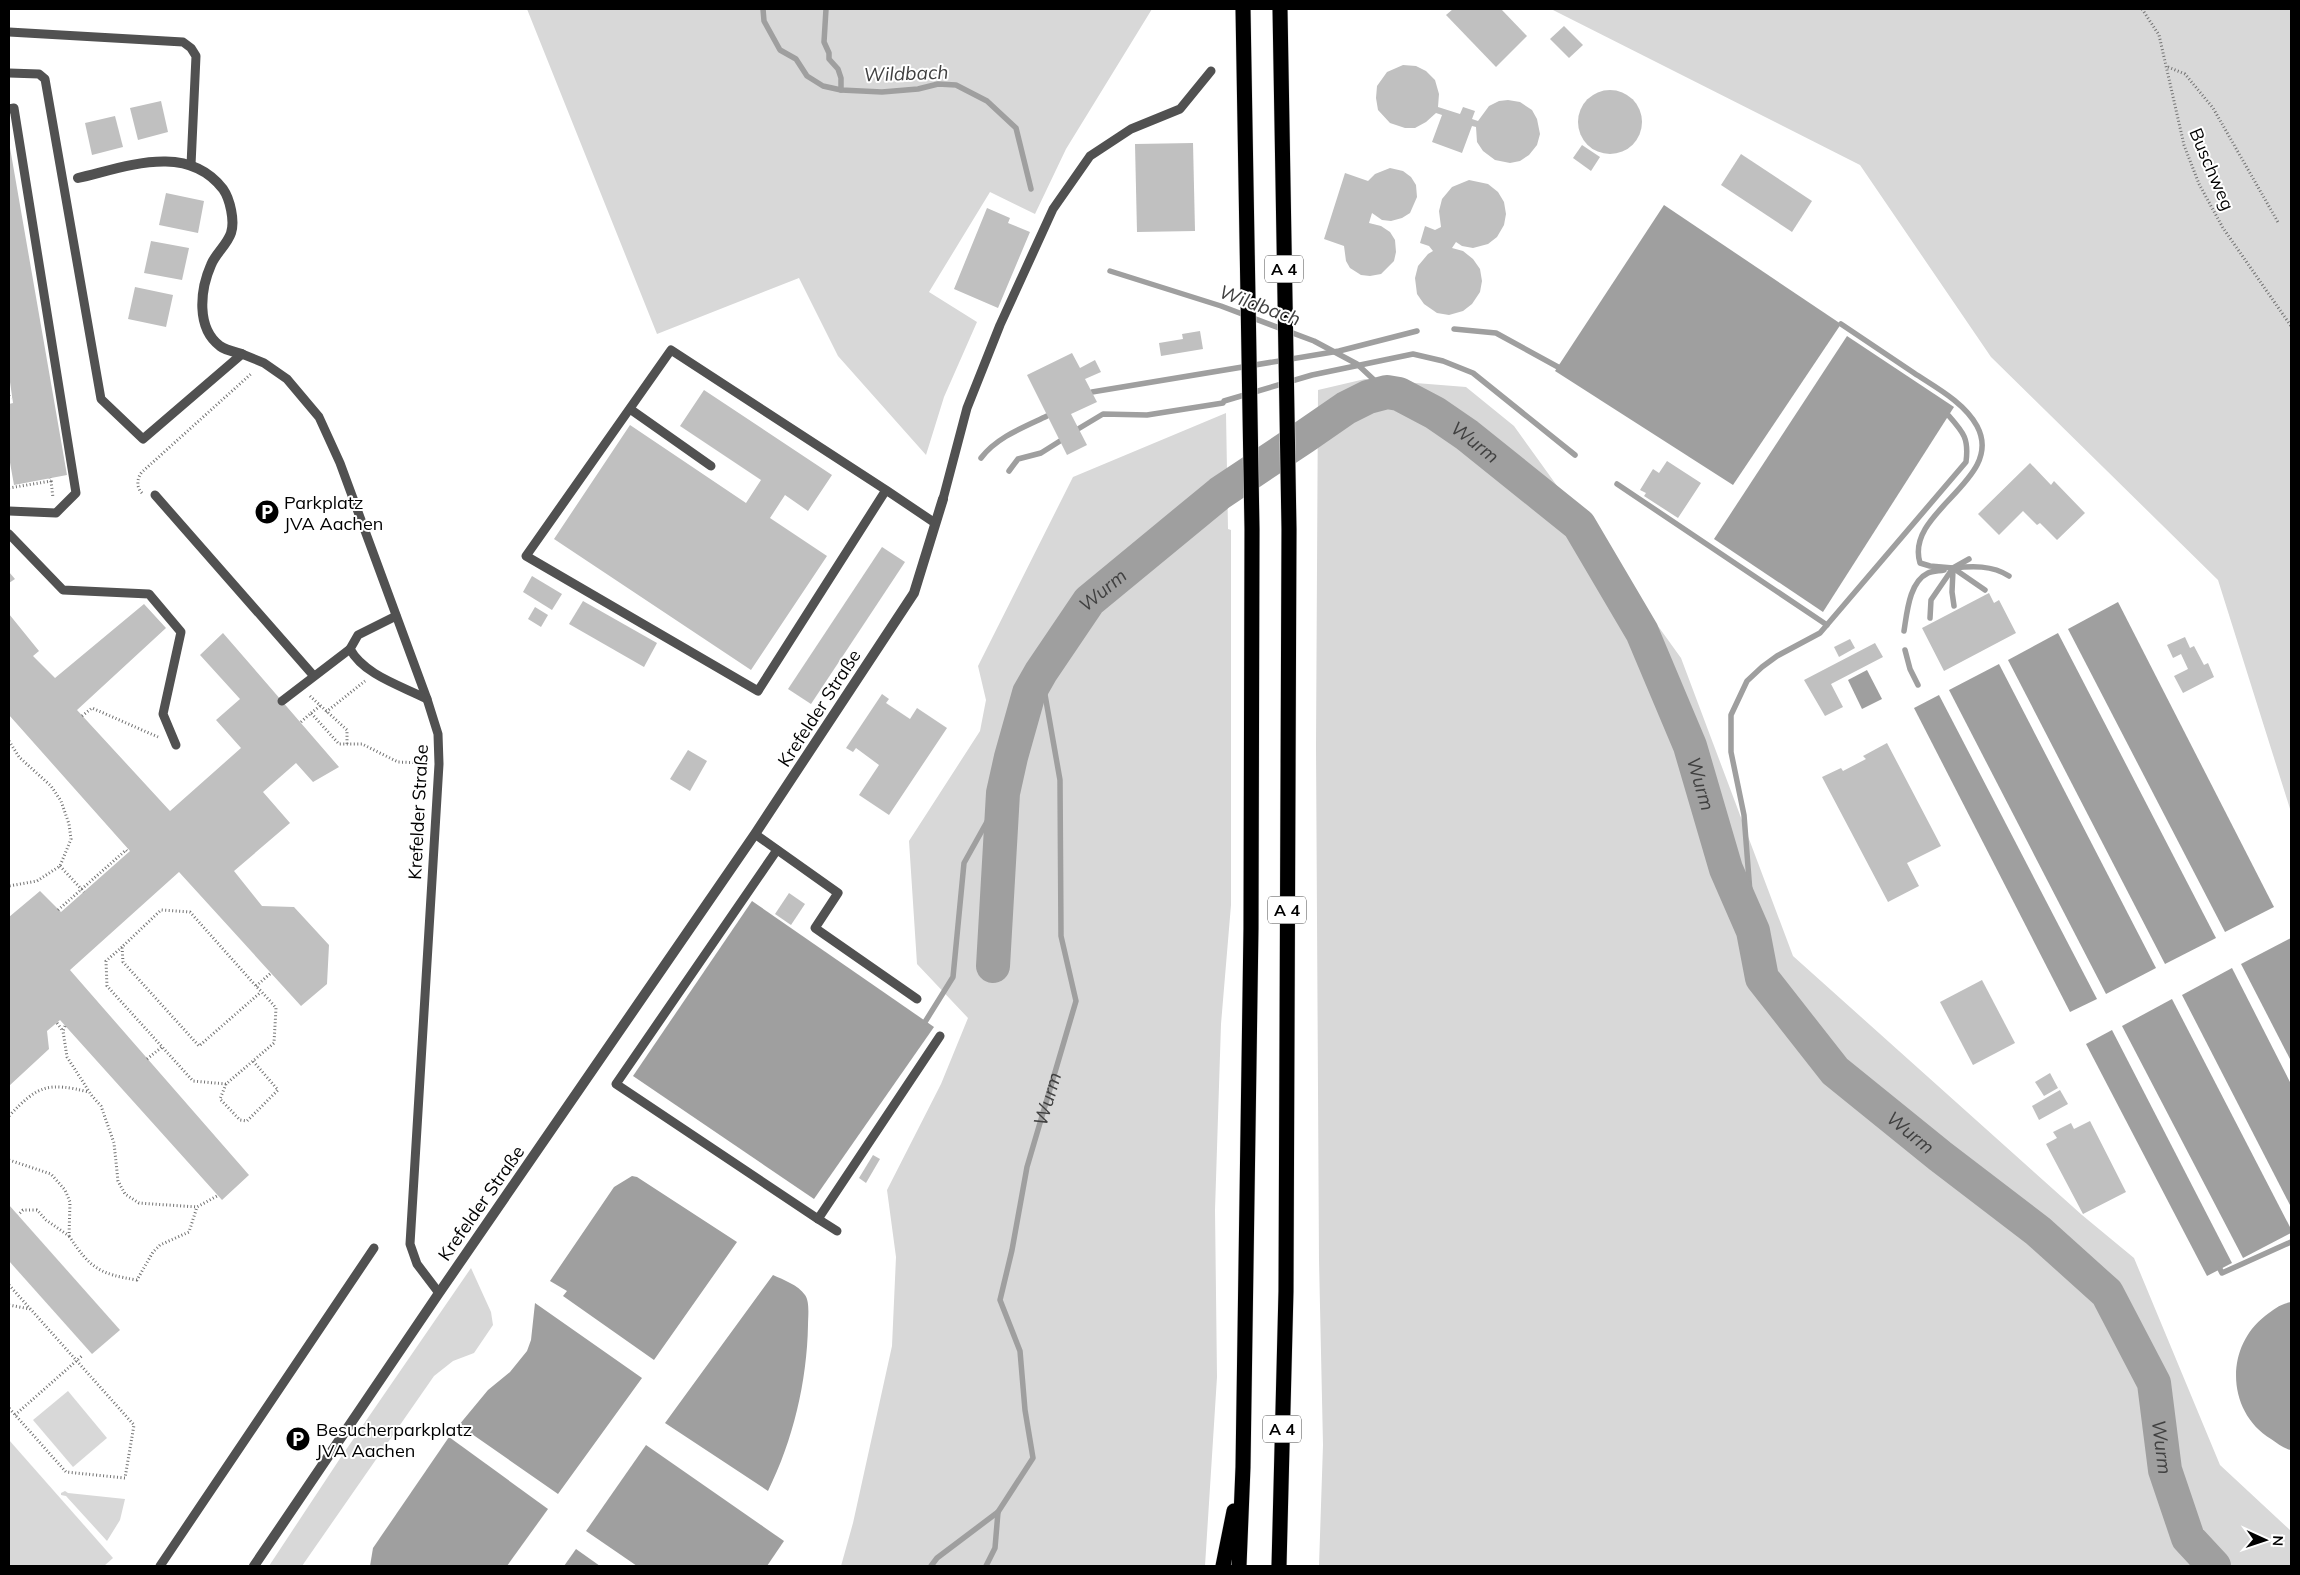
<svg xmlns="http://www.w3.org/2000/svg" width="2300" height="1575" font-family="Mulish,sans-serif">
	<rect width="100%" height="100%" fill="#fff"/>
	<g fill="#d8d8d8">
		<polygon points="527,9 1152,9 1066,149 1035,214 990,192 929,292 977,322 944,397 926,455 838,356 799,278 657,334"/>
		<polygon points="1551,9 2291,9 2291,812 2218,580 1991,357 1860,165"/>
		<polygon points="1365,379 1466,387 1514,426 1681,658 1793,956 2082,1215 2134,1258 2220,1465 2291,1531 2291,1566 1319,1566 1323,1445 1319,1260 1316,747 1318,390"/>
		<polygon points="1226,413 1228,529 1231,530 1231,905 1221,1024 1215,1210 1217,1377 1205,1566 841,1566 853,1523 892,1346 896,1257 887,1190 941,1084 968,1018 917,964 909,841 980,731 986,700 978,666 1073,477"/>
		<polygon points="471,1268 491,1312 493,1325 474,1353 453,1361 434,1376 302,1566 269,1566 339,1460"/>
		<polygon points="68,1391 107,1438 73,1467 33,1420"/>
		<polygon points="9,1440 113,1558 104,1566 9,1566"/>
		<polygon points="65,1491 68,1493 125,1499 120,1520 107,1541 66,1496 61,1495 61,1493"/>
	</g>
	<g fill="#9f9f9f">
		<polygon points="1664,205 1841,324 1733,485 1555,371"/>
		<polygon points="1847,336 1954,407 1823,612 1714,539"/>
		<polygon points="2118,602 2274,907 2225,932 2068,629"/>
		<polygon points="2058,633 2216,938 2165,964 2008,660"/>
		<polygon points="1999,664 2156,968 2106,994 1949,690"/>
		<polygon points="1867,670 1882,699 1862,709 1848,680"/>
		<polygon points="1939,695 2097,999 2070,1012 1914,708"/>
		<polygon points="752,901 934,1027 814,1199 633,1076"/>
		<polygon points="2291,938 2291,1061 2241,964"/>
		<polygon points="2232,968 2291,1084 2291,1207 2182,995"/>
		<polygon points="2172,999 2291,1229 2291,1233 2243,1258 2122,1026"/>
		<polygon points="2112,1030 2232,1263 2207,1276 2086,1044"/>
		<polygon points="632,1176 637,1177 737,1242 654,1360 563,1296 567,1291 550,1281 614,1187"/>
		<path d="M 773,1275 C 784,1280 798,1285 805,1295 C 810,1302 808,1317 808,1325 C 807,1382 793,1440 768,1491 L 665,1423 Z"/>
		<path d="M 2291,1302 L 2291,1450 C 2284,1449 2277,1443 2271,1439 C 2227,1412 2224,1348 2265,1316 C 2274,1309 2280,1304 2291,1302 Z"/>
		<polygon points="535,1303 642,1378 558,1494 459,1425 488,1390 510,1372 527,1351 531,1340"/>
		<polygon points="449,1437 548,1509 507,1566 370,1566 373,1548"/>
		<polygon points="646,1445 784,1541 767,1566 637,1566 586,1531"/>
		<polygon points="576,1549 600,1566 564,1566"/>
	</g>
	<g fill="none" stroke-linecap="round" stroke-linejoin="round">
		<g stroke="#9f9f9f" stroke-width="5.5">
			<polyline points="763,9 764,21 780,50 796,59 807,76 823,86 841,90 882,92 918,89 938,84 956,85 987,101 1016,128 1031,189"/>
			<polyline points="826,9 824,42 829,53 829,59 838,69 841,78 841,90"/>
			<polyline points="1110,271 1221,306 1314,341 1357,364 1387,392"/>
			<path d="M 1841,324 C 1865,340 1889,356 1914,373 C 1935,387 1964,402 1977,426 C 2006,480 1904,511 1920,563 L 1930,566 L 1953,568 L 1985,590"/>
			<polyline points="1454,329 1496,333 1558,367"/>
			<polyline points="1092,392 1339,351 1417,331"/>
			<polyline points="1078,429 1103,414 1147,415 1223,403 1224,401 1312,375 1413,354 1443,361 1473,373 1575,455"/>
			<path d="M 981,458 C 997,437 1024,427 1047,416"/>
			<polyline points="1009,471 1018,459 1041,453 1060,441"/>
			<polyline points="1617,484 1827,625"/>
			<path d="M 1953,568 C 1972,566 1992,565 2009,576"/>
			<polyline points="1953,570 1952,592 1954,606"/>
			<polyline points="1930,618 1931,600 1953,568 1969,559"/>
			<path d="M 1904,631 C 1907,613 1909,582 1928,573 C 1932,571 1939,571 1944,570"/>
			<polyline points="1905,650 1910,669 1918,685"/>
			<path d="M 1753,931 L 1744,815 L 1731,752 L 1731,715 L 1747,681 L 1762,667 L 1777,656 L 1820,633 L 1966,462 C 1969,439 1964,433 1949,416"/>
			<polyline points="925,1022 953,977 964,863 1003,793"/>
			<polyline points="2220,1269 2222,1273 2291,1242"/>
			<polyline points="931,1566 937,1558 998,1512"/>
			<path id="s1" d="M 986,1566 L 995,1548 L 998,1512 L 1033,1458 L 1025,1410 L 1020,1351 L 1000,1300 L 1012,1250 L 1027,1167 L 1076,1001 L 1061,936 L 1060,780 L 1041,672"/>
		</g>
		<path stroke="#9f9f9f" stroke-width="34" id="s2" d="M 993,966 L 1003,793 L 1011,757 L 1029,693 L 1041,672 L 1089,601 L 1220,493 L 1304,437 L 1346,408 L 1368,397 L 1387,392 L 1399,394 L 1435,413 L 1467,435 L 1579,525 L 1642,632 L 1690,746 L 1726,869 L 1753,931 L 1762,978 L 1835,1071 L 1940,1156 L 2038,1231 L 2107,1293 L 2154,1383 L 2165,1470 L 2188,1538 L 2214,1566"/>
	</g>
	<g fill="#c0c0c0">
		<polygon points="1453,9 1501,9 1527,36 1496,67 1446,15"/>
		<polygon points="1564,26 1583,45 1569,58 1550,39"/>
		<polygon points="1403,65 1416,66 1426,71 1435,80 1439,94 1438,107 1460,114 1463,107 1475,111 1472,119 1478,121 1489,106 1499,101 1508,100 1520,102 1532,110 1537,119 1540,134 1537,145 1529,155 1520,161 1510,163 1495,160 1483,151 1477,142 1476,127 1472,126 1462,153 1432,142 1442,115 1436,113 1426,122 1415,128 1405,128 1390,123 1378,110 1376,98 1377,86 1387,72"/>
		<circle cx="1610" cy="122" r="32"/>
		<polygon points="161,101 168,132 138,140 130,108"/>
		<polygon points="115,116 123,147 92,155 85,123"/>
		<polygon points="9,142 67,475 14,485 9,457 9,404 13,403 9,375"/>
		<polygon points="1193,143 1195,231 1137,232 1135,144"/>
		<polygon points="1582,145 1600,157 1591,171 1573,158"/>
		<polygon points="1741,154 1812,201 1792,232 1721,185"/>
		<polygon points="1390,168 1403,171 1411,177 1416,185 1417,197 1410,213 1402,218 1391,221 1382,220 1372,213 1369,223 1381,226 1390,232 1395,240 1396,252 1394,261 1381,274 1370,276 1361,275 1350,268 1346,261 1344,246 1324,239 1345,173 1368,181 1375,174"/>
		<polygon points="1469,180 1488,184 1498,192 1504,202 1506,214 1504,225 1497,237 1488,244 1473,248 1462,246 1456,242 1452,248 1463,251 1473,259 1480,269 1482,281 1480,292 1472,304 1463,311 1449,315 1437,313 1424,304 1417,294 1415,278 1418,266 1428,254 1433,251 1429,246 1420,243 1425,226 1435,230 1441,227 1439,211 1442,199 1452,187"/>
		<polygon points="166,193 204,201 198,233 159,225"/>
		<polygon points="987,208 1010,218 1008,223 1030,232 998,308 954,289"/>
		<polygon points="151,241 189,248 182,280 144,273"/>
		<polygon points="135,287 173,295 166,327 128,319"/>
		<polygon points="1200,331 1203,349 1161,356 1159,343 1183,339 1182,334"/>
		<polygon points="1072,353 1080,368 1095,360 1101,372 1085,379 1097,402 1071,414 1087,445 1067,455 1027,375"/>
		<polygon points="704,390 832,475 808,511 785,495 770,518 827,556 751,670 554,539 630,425 746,503 761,480 680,426"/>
		<polygon points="1667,461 1701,483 1678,518 1644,496 1646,493 1640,490 1653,469 1659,473"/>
		<polygon points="2030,463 2051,485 2054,481 2085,513 2057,540 2040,523 2037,525 2023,511 1999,535 1978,514"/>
		<polygon points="882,547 905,562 811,704 788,689"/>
		<polygon points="9,572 15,579 9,583"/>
		<polygon points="532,576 562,594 552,610 523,592"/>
		<polygon points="1989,593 1994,603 1999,600 2016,633 1944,671 1922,628"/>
		<polygon points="583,601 657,643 644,667 569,624"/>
		<polygon points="144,604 166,628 77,710 170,811 241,748 216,720 240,699 200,655 223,633 339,767 313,782 296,763 263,792 290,823 234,871 262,906 294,907 329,945 327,984 301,1006 179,872 70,970 249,1175 222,1200 60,1020 47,1031 49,1049 9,1086 9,917 40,891 61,912 130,851 9,715 9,614 39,651 33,656 55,678"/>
		<polygon points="535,607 548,615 541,627 528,619"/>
		<polygon points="2185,637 2190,648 2194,646 2204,665 2208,663 2214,677 2183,693 2174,676 2188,669 2181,654 2173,658 2167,645"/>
		<polygon points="1850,639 1855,648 1839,657 1834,647"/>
		<polygon points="1875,643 1883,657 1831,684 1843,707 1825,716 1804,680"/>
		<polygon points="882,694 889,699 886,703 910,719 917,708 947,728 889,815 859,795 879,765 856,748 853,752 846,748"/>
		<polygon points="1887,743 1941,846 1907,863 1919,886 1888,902 1822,777 1841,768 1843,771 1866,759 1863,756"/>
		<polygon points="688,750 707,761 690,791 670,779"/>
		<polygon points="789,893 805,904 791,925 775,914"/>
		<polygon points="1982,980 2015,1043 1973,1065 1940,1002"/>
		<polygon points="2050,1073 2058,1088 2044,1096 2035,1082"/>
		<polygon points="2060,1090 2068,1104 2039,1120 2032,1106"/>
		<polygon points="2090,1121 2126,1192 2083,1214 2046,1144 2057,1138 2053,1132 2071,1123 2074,1129"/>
		<polygon points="873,1155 880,1159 866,1183 859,1178"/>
		<polygon points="9,1205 120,1330 92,1354 9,1261"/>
	</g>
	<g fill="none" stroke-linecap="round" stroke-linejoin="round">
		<defs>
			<g id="highway">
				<polyline points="1223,1566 1234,1511"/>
				<polyline points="1239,1566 1243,1467 1251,928 1252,529 1243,9"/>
				<polyline points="1279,1566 1286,1291 1289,529 1280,9"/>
			</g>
		</defs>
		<use href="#highway" stroke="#dbdbdb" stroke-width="16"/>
		<g stroke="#737373" stroke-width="3" stroke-dasharray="1 2.5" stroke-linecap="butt">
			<polyline points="2142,9 2159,35 2184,145 2199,184 2223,228 2291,326"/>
			<polyline points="2168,67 2185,74 2213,108 2279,224"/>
			<polyline points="9,396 12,398"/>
			<polyline points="51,481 53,498"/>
			<polyline points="9,488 51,481 50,478"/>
			<path d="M 142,493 C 136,487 137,478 142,472 L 252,373"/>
			<polyline points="310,696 347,730 347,744"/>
			<polyline points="326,712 365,681"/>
			<polyline points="311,713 320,706"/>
			<polyline points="82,716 92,708 158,737"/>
			<polyline points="301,722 311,713 339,744 362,744 398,762 426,763"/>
			<polyline points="9,741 19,757 51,786 61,801 69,824 71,839 60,866 37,881 9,886"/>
			<polyline points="60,866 84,892"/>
			<polyline points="58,910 126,850 128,852"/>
			<path d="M 122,947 L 106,961 L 107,986 L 193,1081 L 226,1084 L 274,1043 L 276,1008 C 270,1001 263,993 256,986 L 190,912 L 161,910 L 122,947 L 123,962 L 199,1046 L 261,992"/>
			<polyline points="256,986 271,973"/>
			<polyline points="57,1023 63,1031"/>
			<polyline points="65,1026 63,1031 67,1057 92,1096 101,1106 114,1143 118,1181 125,1194 139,1203 197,1207 217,1196"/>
			<polyline points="147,1059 162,1047"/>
			<polyline points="226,1084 220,1099 240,1120 247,1121 278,1090 253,1061"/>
			<path d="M 9,1116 C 38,1085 48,1082 89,1092"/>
			<polyline points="9,1160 51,1174 65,1190 70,1202 69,1236 46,1220 37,1210 23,1210 18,1215"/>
			<path d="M 69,1236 C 90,1268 99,1274 137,1280 L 153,1252 L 160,1245 L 189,1232 L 197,1207"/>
			<polyline points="9,1285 134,1425 125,1478 66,1472 9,1408"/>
			<polyline points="9,1305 30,1309"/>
			<polyline points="15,1415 83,1355"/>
		</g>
		<g stroke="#515151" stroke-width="9">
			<polyline points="9,32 183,42 191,48 196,56 191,165"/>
			<polyline points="9,73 39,74 45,79 101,399 143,439 242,354 264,363 287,379 319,417 340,463 427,699 438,734 439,764 410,1244 417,1264 439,1293"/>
			<polyline points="9,109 14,108 76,493 56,513 9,511"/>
			<polyline points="630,409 711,466"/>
			<polyline points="886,490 671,350 526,556 758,691 886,490 935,523"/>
			<polyline points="155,495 313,675"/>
			<polyline points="943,499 967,408 1000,325 1053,209 1090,156 1131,129 1180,109 1211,71"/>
			<polyline points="9,534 63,590 149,594 181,632 163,714 176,745"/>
			<path d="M 396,616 L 358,635 L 350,649 C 364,675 402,686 427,699"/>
			<polyline points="282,701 350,649"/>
			<polyline points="755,834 838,893 815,928 917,999"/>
			<polyline points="777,850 616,1084 818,1219 940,1036"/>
			<polyline points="818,1219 837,1231"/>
			<polyline points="160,1566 374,1248"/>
		</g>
		<g stroke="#515151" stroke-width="10">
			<path d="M 78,178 C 126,167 187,142 223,189 C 230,199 235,221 231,233 C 227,245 215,254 211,265 C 200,290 196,328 220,346 C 225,350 235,352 242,354"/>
			<polyline points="254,1566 439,1293 755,834 914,593 943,499"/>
		</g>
		<use href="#highway" stroke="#000" stroke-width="15"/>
	</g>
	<defs>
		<symbol id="parking-disc" viewBox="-11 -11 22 22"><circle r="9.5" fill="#000" stroke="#fff"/><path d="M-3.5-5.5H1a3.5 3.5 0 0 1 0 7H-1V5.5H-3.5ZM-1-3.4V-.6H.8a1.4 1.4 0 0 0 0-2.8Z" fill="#fff"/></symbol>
	</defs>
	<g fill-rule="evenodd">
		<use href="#parking-disc" x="253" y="498" width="28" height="28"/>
		<use href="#parking-disc" x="284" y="1425" width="28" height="28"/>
	</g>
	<g text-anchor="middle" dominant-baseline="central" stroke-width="4" stroke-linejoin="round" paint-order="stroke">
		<g fill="#fff" stroke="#4c4c4c" stroke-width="1">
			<rect x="1265" y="255.5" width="38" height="27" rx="4"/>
			<rect x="1268" y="896.5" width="38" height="27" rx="4"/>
			<rect x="1263" y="1415.5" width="38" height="27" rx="4"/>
		</g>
		<g font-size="16" font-weight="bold" fill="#000">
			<text x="1284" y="269">A 4</text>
			<text x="1287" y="910">A 4</text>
			<text x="1282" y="1429">A 4</text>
		</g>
		<g font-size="18" fill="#000" stroke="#fff">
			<text transform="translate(2212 169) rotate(67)">Buschweg</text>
			<text transform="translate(819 708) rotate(-57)">Krefelder Straße</text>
			<text transform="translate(418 812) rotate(-87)">Krefelder Straße</text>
			<text transform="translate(481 1203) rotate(-55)">Krefelder Straße</text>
		</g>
		<g font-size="18" fill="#000" stroke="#fff" text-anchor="start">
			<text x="284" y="502">Parkplatz<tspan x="284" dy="21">JVA Aachen</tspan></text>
			<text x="316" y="1429">Besucherparkplatz<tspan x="316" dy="21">JVA Aachen</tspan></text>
		</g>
		<g font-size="19" font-style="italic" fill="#404040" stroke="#fff">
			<text transform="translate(906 73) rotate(-2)">Wildbach</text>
			<text transform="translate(1260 305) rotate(20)">Wildbach</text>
			<text stroke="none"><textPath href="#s2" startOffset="855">Wurm</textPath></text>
			<text stroke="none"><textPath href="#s2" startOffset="404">Wurm</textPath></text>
			<text stroke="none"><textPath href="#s2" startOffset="1275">Wurm</textPath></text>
			<text stroke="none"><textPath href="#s1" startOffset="490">Wurm</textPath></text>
			<text stroke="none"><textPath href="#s2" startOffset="1695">Wurm</textPath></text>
			<text stroke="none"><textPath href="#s2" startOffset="2115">Wurm</textPath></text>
		</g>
	</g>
	<rect width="2300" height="1575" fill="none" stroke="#000000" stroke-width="20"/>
	<g transform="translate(2265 1540) rotate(93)" stroke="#ffffff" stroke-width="4" paint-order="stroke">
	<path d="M0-4L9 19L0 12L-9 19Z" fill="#000000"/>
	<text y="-8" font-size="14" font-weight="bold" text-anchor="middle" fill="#000000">N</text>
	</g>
</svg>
